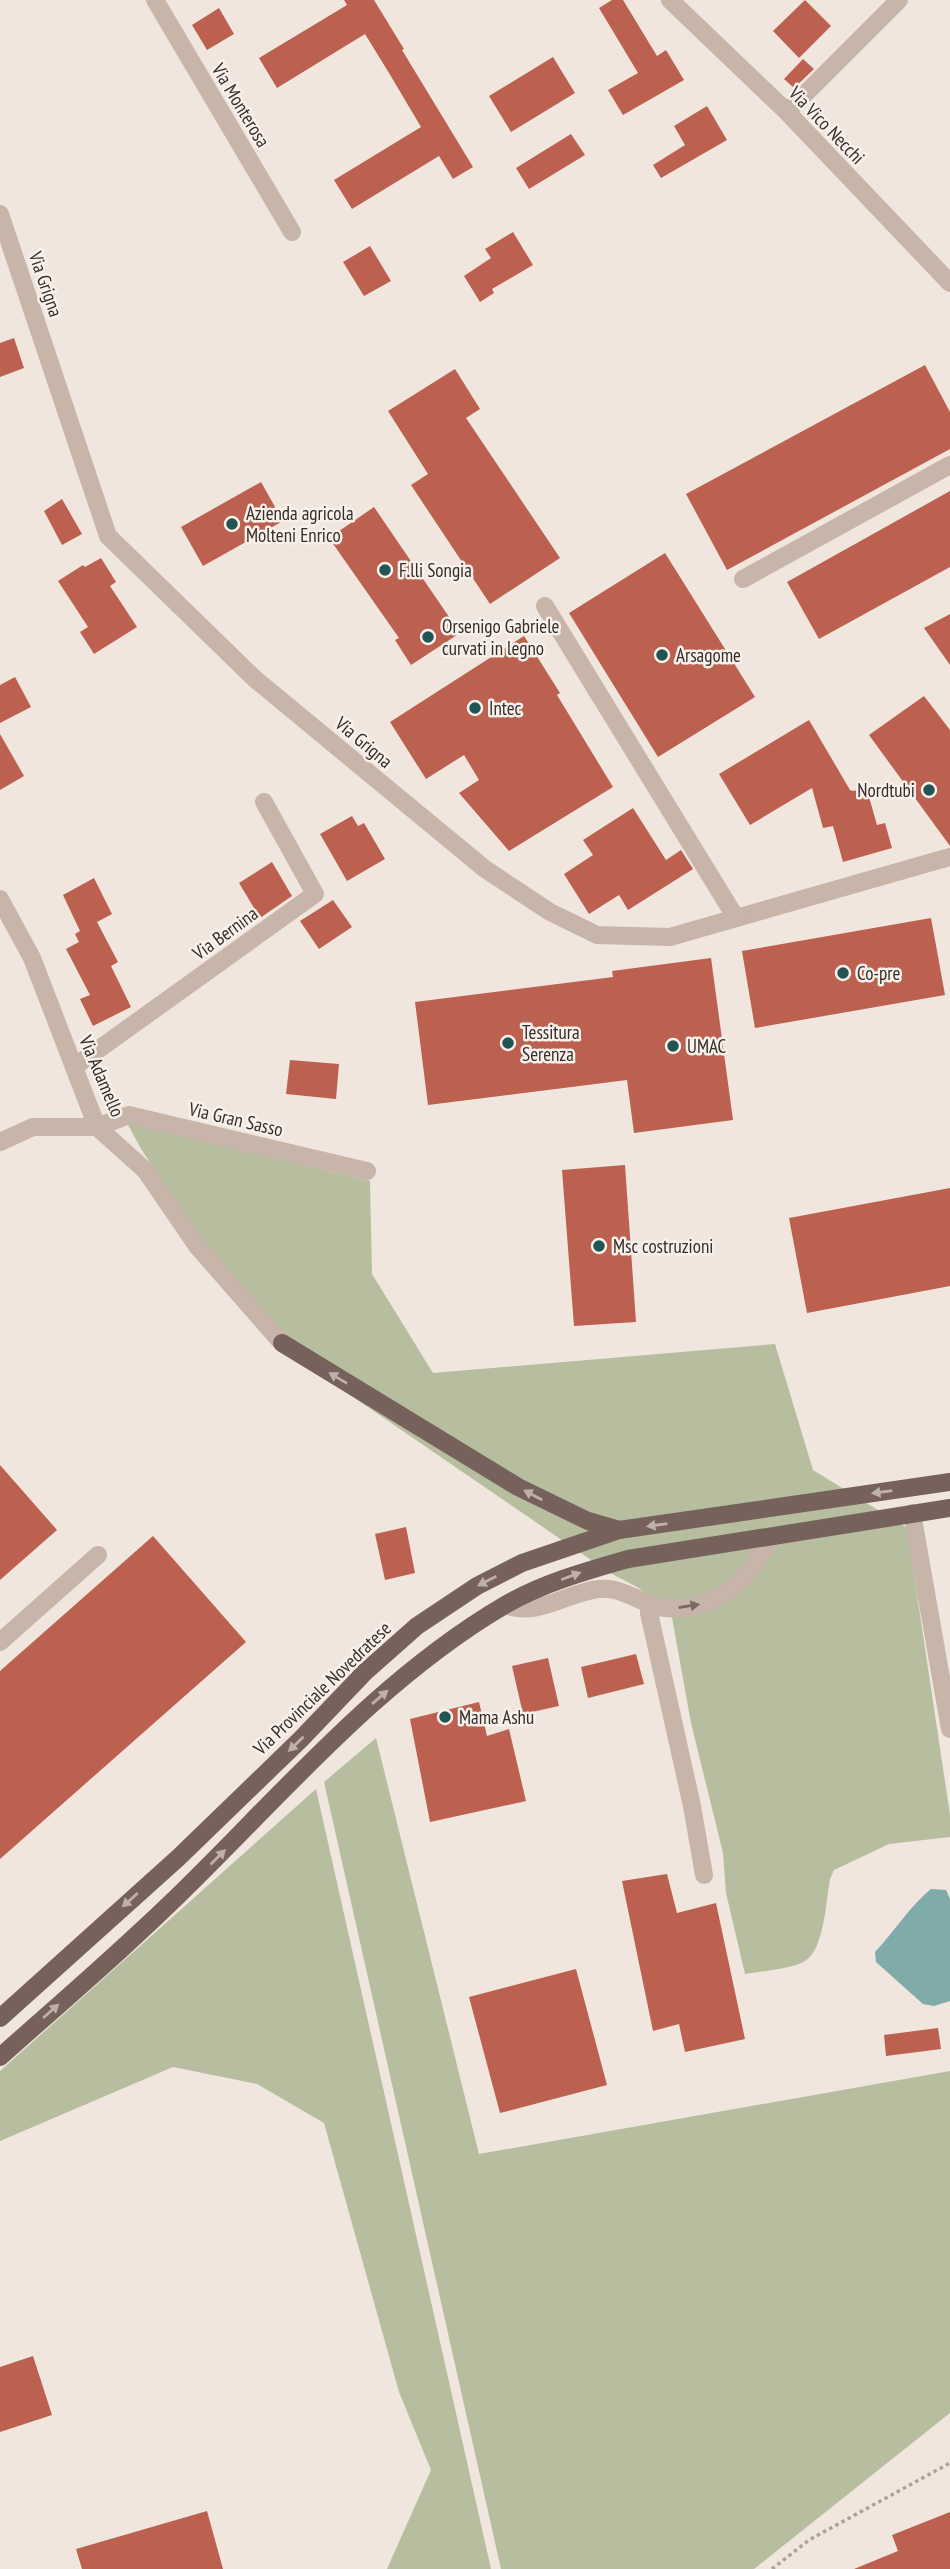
<svg xmlns="http://www.w3.org/2000/svg" width="950" height="2569" font-family="'PT Sans Narrow',sans-serif">
	<rect width="100%" height="100%" fill="#f0e6de"/>
	<g fill="#b6be9f">
		<path d="M 127,1123 L 370,1181 L 372,1274 L 433,1373 L 775,1344 L 813,1470 L 907,1528 L 950,1815 L 950,1837 L 889,1844 L 834,1870 L 830,1879 C 826,1901 824,1950 805,1961 C 792,1969 761,1971 745,1974 L 726,1893 L 723,1853 L 691,1723 L 671,1612 L 637,1587 L 610,1573 L 270,1340 L 141,1149 Z"/>
		<polygon points="376,1738 479,2154 950,2071 950,2413 754,2569 501,2569 324,1782"/>
		<polygon points="316,1789 491,2569 387,2569 431,2470 399,2392 324,2123 257,2084 173,2067 0,2141 0,2071"/>
	</g>
	<path fill="#7faba9" d="M 931,1889 L 946,1890 L 950,1899 L 950,2001 L 934,2006 L 923,2004 L 876,1962 L 875,1952 C 895,1931 909,1907 931,1889 Z"/>
	<g fill="#bc6050">
		<polygon points="344,0 374,0 404,49 402,50 473,167 453,179 439,156 352,209 334,180 421,127 389,73 365,34 277,88 259,58 347,5"/>
		<polygon points="612,0 623,0 657,56 666,50 684,80 623,115 608,90 638,73 599,8"/>
		<polygon points="805,0 831,26 799,58 773,31"/>
		<polygon points="219,8 234,34 207,50 192,25"/>
		<polygon points="553,57 575,93 511,132 489,96"/>
		<polygon points="803,59 814,69 794,88 784,79"/>
		<polygon points="707,106 727,140 661,178 653,165 685,145 674,126"/>
		<polygon points="571,134 585,155 529,189 516,168"/>
		<polygon points="513,232 533,265 492,289 494,293 480,302 464,276 491,258 485,249"/>
		<polygon points="370,246 391,281 364,296 343,262"/>
		<polygon points="14,338 24,368 0,377 0,343"/>
		<polygon points="925,365 950,412 950,449 727,570 686,494"/>
		<polygon points="455,369 480,409 466,418 560,558 490,604 411,485 428,474 388,411"/>
		<polygon points="261,482 283,521 203,566 181,527"/>
		<polygon points="950,491 950,567 819,639 787,582"/>
		<polygon points="62,499 82,534 62,545 44,511"/>
		<polygon points="374,507 460,633 411,665 395,640 399,638 329,538"/>
		<polygon points="665,553 755,697 658,757 569,613"/>
		<polygon points="101,558 116,582 110,586 137,627 94,654 80,632 88,627 58,581 83,565 85,567"/>
		<polygon points="950,614 950,665 924,628"/>
		<polygon points="524,636 560,693 557,695 613,787 509,851 459,793 479,780 464,755 426,779 390,722"/>
		<polygon points="15,677 31,707 0,723 0,685"/>
		<polygon points="924,696 950,730 950,846 869,735"/>
		<polygon points="809,720 850,790 853,791 862,789 864,798 869,797 877,825 885,823 892,848 843,862 833,826 823,828 812,788 750,825 719,774"/>
		<polygon points="0,734 24,776 0,790"/>
		<polygon points="633,808 666,860 681,850 693,869 628,910 619,895 589,914 564,874 593,855 583,840"/>
		<polygon points="352,816 358,826 364,823 385,859 347,881 320,834"/>
		<polygon points="272,862 292,896 260,918 239,883"/>
		<polygon points="94,878 112,914 97,922 118,962 111,966 131,1007 93,1026 80,999 90,995 66,949 79,942 75,934 80,931 63,895"/>
		<polygon points="333,900 352,927 319,949 300,921"/>
		<polygon points="931,918 945,995 755,1028 742,951"/>
		<polygon points="711,958 733,1120 634,1133 627,1080 428,1105 415,1002 613,977 612,971"/>
		<polygon points="290,1060 339,1064 336,1099 286,1094"/>
		<polygon points="625,1165 636,1322 574,1326 562,1170"/>
		<polygon points="950,1188 950,1286 807,1313 789,1218"/>
		<polygon points="0,1465 57,1530 0,1580"/>
		<polygon points="406,1527 415,1573 385,1580 375,1534"/>
		<polygon points="153,1536 246,1642 0,1859 0,1671"/>
		<polygon points="636,1654 644,1684 588,1698 581,1667"/>
		<polygon points="548,1658 559,1706 523,1714 512,1666"/>
		<polygon points="479,1702 487,1736 509,1729 526,1801 430,1822 410,1719"/>
		<polygon points="667,1874 677,1913 716,1903 745,2039 685,2052 679,2024 653,2031 622,1881"/>
		<polygon points="576,1969 607,2085 500,2113 469,1997"/>
		<polygon points="938,2028 941,2049 886,2056 884,2035"/>
		<polygon points="33,2356 52,2415 0,2432 0,2367"/>
		<polygon points="207,2511 223,2569 82,2569 76,2549"/>
		<polygon points="950,2512 950,2569 854,2569 898,2551 892,2535"/>
	</g>
	<g fill="none" stroke-linecap="round" stroke-linejoin="round">
		<polyline stroke="#b39f95" stroke-width="3.5" stroke-dasharray="3.5 3.5" stroke-linecap="butt" points="772,2569 809,2540 950,2463"/>
		<g stroke="#c8b5aa" stroke-width="18">
			<polyline points="155,0 292,232"/>
			<polyline points="670,0 787,112 950,283"/>
			<polyline points="787,112 899,0"/>
			<polyline points="0,214 108,536 255,679 485,869 550,912 597,935 670,937 950,857"/>
			<polyline points="743,579 950,465"/>
			<polyline points="545,606 736,918"/>
			<polyline points="0,899 32,958 97,1127 145,1170 197,1246 282,1343"/>
			<polyline points="74,1067 315,894 264,802"/>
			<polyline points="0,1142 33,1127 97,1127 129,1115 367,1171"/>
			<polyline points="912,1513 950,1729"/>
			<polyline points="649,1604 649,1613 692,1806 704,1875"/>
			<path d="M 506,1605 C 537,1618 568,1592 599,1589 C 620,1587 632,1598 650,1604 C 684,1617 724,1600 747,1574 C 757,1561 765,1547 776,1535"/>
			<polyline points="0,1642 98,1555"/>
		</g>
		<g stroke="#76625b" stroke-width="18">
			<polyline points="282,1343 518,1487 588,1521 619,1530"/>
			<polyline points="0,2018 178,1858 301,1739 365,1672 417,1626 477,1586 522,1563 619,1530 950,1482"/>
			<path d="M 0,2057 C 65,1999 131,1943 192,1882 C 290,1785 384,1676 505,1605 C 543,1583 586,1571 628,1559 L 950,1508"/>
		</g>
	</g>
	<defs><path id="oneway-solid" d="M-6-.8H1V-3.2L6.5 0L1 3.2V.8H-6Z" transform="scale(1.75)"/></defs>
	<g fill="#beb0aa">
		<use href="#oneway-solid" transform="translate(338 1378) rotate(-149)"/>
		<use href="#oneway-solid" transform="translate(882 1492) rotate(172)"/>
		<use href="#oneway-solid" transform="translate(533 1495) rotate(-152)"/>
		<use href="#oneway-solid" transform="translate(657 1525) rotate(172)"/>
		<use href="#oneway-solid" transform="translate(571 1576) rotate(-21)"/>
		<use href="#oneway-solid" transform="translate(487 1581) rotate(153)"/>
		<use href="#oneway-solid" transform="translate(380 1697) rotate(-41)"/>
		<use href="#oneway-solid" transform="translate(296 1744) rotate(136)"/>
		<use href="#oneway-solid" transform="translate(218 1857) rotate(-45)"/>
		<use href="#oneway-solid" transform="translate(130 1900) rotate(138)"/>
		<use href="#oneway-solid" transform="translate(51 2011) rotate(-42)"/>
	</g>
	<use fill="#786a63" href="#oneway-solid" transform="translate(689 1606) rotate(-9)"/>
	<g fill="#225453" stroke="#f8f0ea" stroke-width="2.5">
		<circle cx="232" cy="524" r="7"/>
		<circle cx="385" cy="570" r="7"/>
		<circle cx="428" cy="637" r="7"/>
		<circle cx="662" cy="655" r="7"/>
		<circle cx="475" cy="708" r="7"/>
		<circle cx="929" cy="790" r="7"/>
		<circle cx="843" cy="973" r="7"/>
		<circle cx="508" cy="1043" r="7"/>
		<circle cx="673" cy="1046" r="7"/>
		<circle cx="599" cy="1246" r="7"/>
		<circle cx="445" cy="1717" r="7"/>
	</g>
	<g text-anchor="middle" dominant-baseline="central" stroke-width="5" stroke-linejoin="round" paint-order="stroke">
		<g font-size="19" fill="#362c29" stroke="#f8f0ea">
			<text transform="translate(241 105) rotate(59)">Via Monterosa</text>
			<text transform="translate(827 125) rotate(46)">Via Vico Necchi</text>
			<text transform="translate(46 284) rotate(71)">Via Grigna</text>
			<text transform="translate(364 742) rotate(40)">Via Grigna</text>
			<text transform="translate(225 933) rotate(-36)">Via Bernina</text>
			<text transform="translate(102 1076) rotate(67)">Via Adamello</text>
			<text transform="translate(236 1119) rotate(13)">Via Gran Sasso</text>
			<text transform="translate(322 1688) rotate(-44)">Via Provinciale Novedratese</text>
		</g>
		<g font-size="19" fill="#362c29" stroke="#f8f0ea" text-anchor="start">
			<text x="246" y="513">Azienda agricola<tspan x="246" dy="22">Molteni Enrico</tspan></text>
			<text x="399" y="570">F.lli Songia</text>
			<text x="442" y="626">Orsenigo Gabriele<tspan x="442" dy="22">curvati in legno</tspan></text>
			<text x="676" y="655">Arsagome</text>
			<text x="489" y="708">Intec</text>
			<text x="915" y="790" text-anchor="end">Nordtubi</text>
			<text x="857" y="973">Co-pre</text>
			<text x="522" y="1032">Tessitura<tspan x="522" dy="22">Serenza</tspan></text>
			<text x="687" y="1046">UMAC</text>
			<text x="613" y="1246">Msc costruzioni</text>
			<text x="459" y="1717">Mama Ashu</text>
		</g>
	</g>
</svg>
